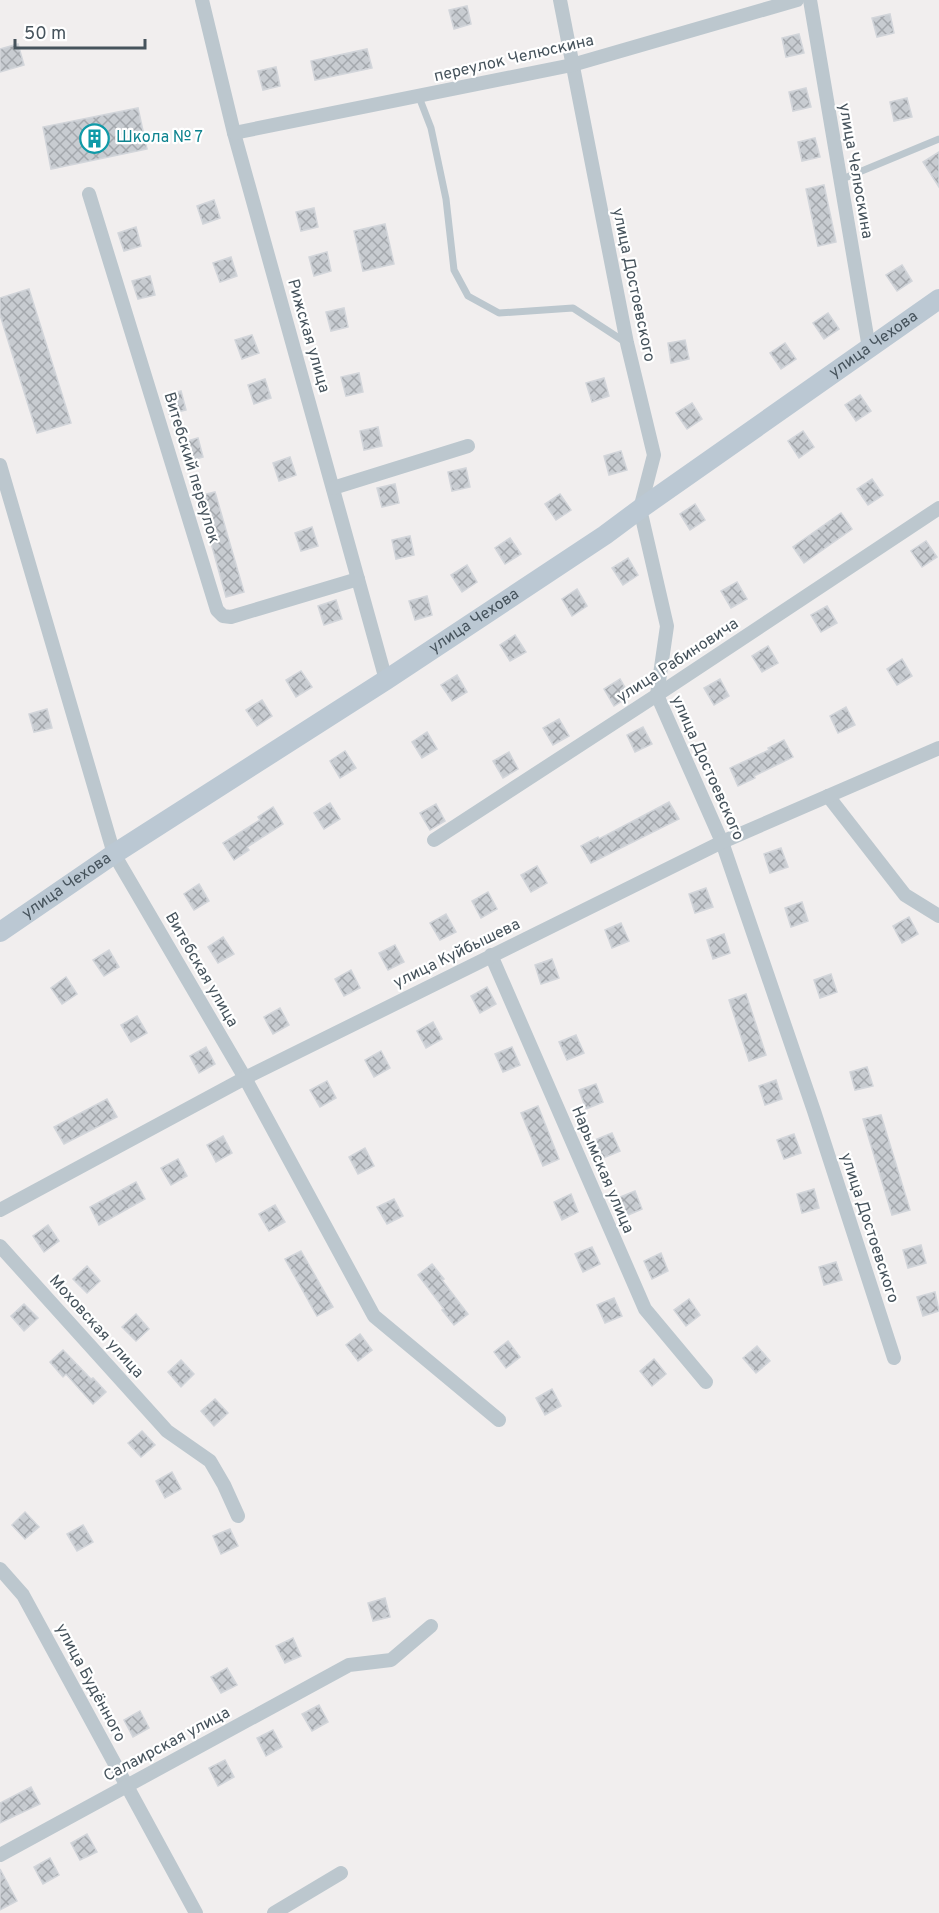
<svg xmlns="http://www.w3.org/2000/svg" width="939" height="1913" font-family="Overpass,sans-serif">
	<defs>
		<pattern id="building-cross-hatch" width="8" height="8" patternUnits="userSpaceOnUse" patternTransform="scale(1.5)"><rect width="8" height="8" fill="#c8ccd1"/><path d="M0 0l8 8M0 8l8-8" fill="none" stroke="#a4a8ad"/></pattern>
	</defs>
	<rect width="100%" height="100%" fill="#f1eeee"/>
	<g fill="url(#building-cross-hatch)" stroke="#d2d5da" stroke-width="1.5">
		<polygon points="467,6 471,24 454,29 449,10"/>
		<polygon points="890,14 894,33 877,37 872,18"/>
		<polygon points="799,34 804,53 786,57 782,38"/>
		<polygon points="18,44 24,65 0,72 0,49"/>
		<polygon points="367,49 372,68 315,80 311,61"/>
		<polygon points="276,67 280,86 263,90 258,71"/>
		<polygon points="806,88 811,107 793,111 789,92"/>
		<polygon points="907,98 912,117 894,121 890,102"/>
		<polygon points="138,108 147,149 51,169 43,127"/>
		<polygon points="815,138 820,157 802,161 798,142"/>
		<polygon points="939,152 939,187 923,162"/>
		<polygon points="824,185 836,242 818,246 806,189"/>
		<polygon points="214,200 220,218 203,224 197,206"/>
		<polygon points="314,208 318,227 301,231 296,212"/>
		<polygon points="385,224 394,264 363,271 354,231"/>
		<polygon points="136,227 141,246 124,251 118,233"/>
		<polygon points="327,252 331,271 314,276 309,257"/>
		<polygon points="231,257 237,276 220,282 213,263"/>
		<polygon points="902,265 912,281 897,291 886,275"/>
		<polygon points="150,276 155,295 138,299 132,281"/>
		<polygon points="29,289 71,423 37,433 0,315 0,298"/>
		<polygon points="344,308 348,327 331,331 326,312"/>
		<polygon points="828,313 839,329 824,339 813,323"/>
		<polygon points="252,335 259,353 242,359 235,340"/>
		<polygon points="685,340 689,359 671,363 668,343"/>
		<polygon points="785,343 796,359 781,369 770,353"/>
		<polygon points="359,373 363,392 346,396 341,377"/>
		<polygon points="604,378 609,396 592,402 586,383"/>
		<polygon points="265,379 271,398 254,404 248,385"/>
		<polygon points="181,391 186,410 169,414 164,396"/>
		<polygon points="860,395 871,411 856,421 845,405"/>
		<polygon points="692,403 702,419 687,429 676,413"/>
		<polygon points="378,427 382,446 364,450 360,431"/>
		<polygon points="803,431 814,447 799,458 788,441"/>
		<polygon points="198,438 203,457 186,462 180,443"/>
		<polygon points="621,451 627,470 609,475 604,456"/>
		<polygon points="290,457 296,475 279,481 273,463"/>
		<polygon points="466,468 470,487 452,491 448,472"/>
		<polygon points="872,479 883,495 868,505 857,489"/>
		<polygon points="395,484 399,503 382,507 377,488"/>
		<polygon points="215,492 244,592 226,597 198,496"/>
		<polygon points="560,494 571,510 556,520 545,504"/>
		<polygon points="695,504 705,520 690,530 680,514"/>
		<polygon points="841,513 852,529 804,563 793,547"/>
		<polygon points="312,527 318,546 301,551 295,533"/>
		<polygon points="410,536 414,555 396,559 392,540"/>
		<polygon points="510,538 521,554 505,564 495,548"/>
		<polygon points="926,541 937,557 922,567 911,551"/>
		<polygon points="628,558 638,575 623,585 612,568"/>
		<polygon points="467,565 477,582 462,592 451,575"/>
		<polygon points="737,582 747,599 731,608 721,591"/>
		<polygon points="577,589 587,606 572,616 562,599"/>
		<polygon points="427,596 432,615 415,620 409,601"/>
		<polygon points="336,600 342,619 324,625 318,606"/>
		<polygon points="827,606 837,623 821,632 811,615"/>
		<polygon points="515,635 526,652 510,661 500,645"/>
		<polygon points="768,646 778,663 762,672 752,656"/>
		<polygon points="902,659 912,676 897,685 887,669"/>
		<polygon points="301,671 312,687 296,697 286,680"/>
		<polygon points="457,675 467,692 452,701 441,685"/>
		<polygon points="620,679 630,696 614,706 604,689"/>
		<polygon points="720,679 729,696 714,705 704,688"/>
		<polygon points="262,700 272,716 257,726 246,710"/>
		<polygon points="846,707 855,725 838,733 830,716"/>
		<polygon points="47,709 52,728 34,732 29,714"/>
		<polygon points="559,719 569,736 553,745 543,728"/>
		<polygon points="643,727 652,744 635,752 627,735"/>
		<polygon points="427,732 437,749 422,758 412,742"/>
		<polygon points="784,740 793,757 754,776 755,778 738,786 730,768 769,750 768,748"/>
		<polygon points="345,751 356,768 340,778 330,761"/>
		<polygon points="509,752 518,769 503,778 493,761"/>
		<polygon points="669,802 679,819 591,863 581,846 598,837 599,839"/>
		<polygon points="330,803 340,819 324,829 314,813"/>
		<polygon points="436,804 445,821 430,830 420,813"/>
		<polygon points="273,807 283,824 247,847 249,850 234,860 223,843 260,820 258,817"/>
		<polygon points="781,848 788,867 770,873 764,854"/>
		<polygon points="537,866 547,883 531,892 521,875"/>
		<polygon points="199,884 209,901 194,910 184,894"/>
		<polygon points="706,888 713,907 695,913 689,894"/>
		<polygon points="488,892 497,909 481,918 472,901"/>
		<polygon points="802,902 808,921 791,927 785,908"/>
		<polygon points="446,914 456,932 440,940 430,923"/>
		<polygon points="909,917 918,934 902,943 893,926"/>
		<polygon points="621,923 629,941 612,948 605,930"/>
		<polygon points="724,934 730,953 713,959 707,940"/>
		<polygon points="223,937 234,954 218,963 208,947"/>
		<polygon points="395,945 404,962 388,970 379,953"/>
		<polygon points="109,950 119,967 104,976 93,960"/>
		<polygon points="552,959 559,978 541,984 535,965"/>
		<polygon points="351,970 360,988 344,996 335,979"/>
		<polygon points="831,974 837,992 820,998 814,980"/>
		<polygon points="66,977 77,994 62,1004 51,988"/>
		<polygon points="487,987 496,1004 480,1013 471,996"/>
		<polygon points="746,994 766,1055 749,1061 729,1000"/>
		<polygon points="280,1008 289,1025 273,1034 264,1017"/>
		<polygon points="137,1016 147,1033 131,1042 121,1025"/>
		<polygon points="433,1022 442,1039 426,1048 417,1031"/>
		<polygon points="576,1035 584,1053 567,1060 559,1042"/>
		<polygon points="206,1047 215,1064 199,1073 190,1056"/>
		<polygon points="512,1047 520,1065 503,1072 495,1054"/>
		<polygon points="381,1051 390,1068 374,1077 365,1060"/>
		<polygon points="867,1067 873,1086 855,1090 850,1072"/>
		<polygon points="776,1080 782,1099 765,1105 759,1086"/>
		<polygon points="327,1081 336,1098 320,1107 310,1090"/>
		<polygon points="596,1084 603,1102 586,1109 579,1090"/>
		<polygon points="107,1099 117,1117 64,1144 54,1127"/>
		<polygon points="538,1106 559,1159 543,1166 521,1113"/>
		<polygon points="881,1115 910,1210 892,1215 863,1119"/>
		<polygon points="612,1133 620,1151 603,1158 595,1140"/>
		<polygon points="794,1134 801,1153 784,1159 777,1140"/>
		<polygon points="223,1136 232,1153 216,1162 207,1145"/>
		<polygon points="365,1148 374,1166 358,1174 349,1157"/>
		<polygon points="178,1159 187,1176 171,1185 161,1168"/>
		<polygon points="136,1182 145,1199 99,1225 90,1207"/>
		<polygon points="814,1189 819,1208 802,1213 797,1194"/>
		<polygon points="635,1191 642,1209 626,1216 618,1198"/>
		<polygon points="571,1194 578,1212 562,1220 554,1202"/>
		<polygon points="394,1199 403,1216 387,1224 377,1207"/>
		<polygon points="275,1205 285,1222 269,1231 259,1214"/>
		<polygon points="48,1225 59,1241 44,1252 33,1236"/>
		<polygon points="921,1245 926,1263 908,1268 903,1250"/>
		<polygon points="592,1247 600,1264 583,1272 575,1254"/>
		<polygon points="301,1251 333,1307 317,1316 285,1259"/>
		<polygon points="661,1253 668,1271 652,1279 644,1261"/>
		<polygon points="836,1262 842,1280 824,1285 819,1267"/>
		<polygon points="432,1264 444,1279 442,1280 468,1314 454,1325 442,1310 444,1309 418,1275"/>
		<polygon points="87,1266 100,1281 87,1293 73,1279"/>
		<polygon points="935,1292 939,1311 923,1316 917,1297"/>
		<polygon points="614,1298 622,1316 605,1323 597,1305"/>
		<polygon points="689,1299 700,1315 686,1326 674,1310"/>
		<polygon points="24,1304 38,1318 24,1331 11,1316"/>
		<polygon points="136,1314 149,1329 136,1341 122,1327"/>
		<polygon points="360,1334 372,1350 358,1361 346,1345"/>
		<polygon points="508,1341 520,1357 506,1368 494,1352"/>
		<polygon points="757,1346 770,1361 756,1373 743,1358"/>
		<polygon points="63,1350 91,1379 93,1378 106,1392 93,1404 66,1374 63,1377 50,1362"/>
		<polygon points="654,1359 666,1374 652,1386 640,1371"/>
		<polygon points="181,1360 194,1374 181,1387 168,1372"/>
		<polygon points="552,1389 561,1406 545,1415 536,1398"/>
		<polygon points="215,1399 228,1413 214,1426 201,1411"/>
		<polygon points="142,1431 155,1445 141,1457 128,1443"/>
		<polygon points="172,1472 181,1489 165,1498 156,1481"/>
		<polygon points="25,1512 39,1527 25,1539 12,1525"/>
		<polygon points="83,1525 93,1542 77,1551 67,1534"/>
		<polygon points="230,1529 238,1546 221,1554 213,1536"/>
		<polygon points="385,1598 390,1617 373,1621 368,1603"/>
		<polygon points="293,1638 301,1656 285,1663 276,1646"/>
		<polygon points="227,1668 237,1685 221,1693 211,1677"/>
		<polygon points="319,1705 328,1722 312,1731 302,1714"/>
		<polygon points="140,1711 149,1728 133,1737 124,1720"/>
		<polygon points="273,1730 282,1747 266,1756 257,1738"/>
		<polygon points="225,1760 234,1777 218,1786 209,1768"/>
		<polygon points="31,1787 40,1804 0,1823 0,1803"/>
		<polygon points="87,1834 97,1852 80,1860 71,1843"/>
		<polygon points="50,1858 59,1875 43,1884 34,1867"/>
		<polygon points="0,1869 17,1901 0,1910"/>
	</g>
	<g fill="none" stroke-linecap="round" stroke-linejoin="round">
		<g stroke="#bcc7ce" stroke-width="7">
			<polyline points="419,97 431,128 446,199 454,270 468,296 499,313 573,308 625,342"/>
			<polyline points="840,180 939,139"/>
		</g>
		<g stroke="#bcc7ce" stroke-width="14">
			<polyline points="202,0 234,133 386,680"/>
			<polyline points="560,0 627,343 654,455 640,509 667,626 657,695 722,842 814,1111 894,1358"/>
			<polyline points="810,0 869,348"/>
			<polyline points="234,133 572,65 797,0"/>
			<polyline points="89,194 217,610 223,616 231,617 358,579"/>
			<polyline points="0,465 114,854 245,1078 374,1316 499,1420"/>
			<polyline points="333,488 468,446"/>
			<polyline points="828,796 905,895 939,916"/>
			<polyline points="434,840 657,695 939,508"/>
			<polyline points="491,955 645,1309 706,1382"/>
			<polyline points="0,1210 245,1078 722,842 939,748"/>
			<polyline points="0,1246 167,1431 210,1461 224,1485 238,1516"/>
			<polyline points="0,1569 23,1595 196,1913"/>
			<polyline points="0,1855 349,1665 391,1660 431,1626"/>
			<polyline points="274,1913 341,1873"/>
		</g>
		<path stroke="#bbc8d3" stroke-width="20" id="s1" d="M 0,932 L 114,854 L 386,680 L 605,535 L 640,509 L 939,299"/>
	</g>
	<defs>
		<symbol id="building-ring" viewBox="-11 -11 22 22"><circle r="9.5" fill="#fff" stroke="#0f9aa8" stroke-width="1.5"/><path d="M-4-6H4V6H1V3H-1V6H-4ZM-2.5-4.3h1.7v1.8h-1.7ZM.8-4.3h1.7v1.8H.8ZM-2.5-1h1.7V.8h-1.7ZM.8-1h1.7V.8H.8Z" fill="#0f9aa8"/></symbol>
	</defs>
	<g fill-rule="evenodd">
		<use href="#building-ring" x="78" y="122" width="33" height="33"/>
	</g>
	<g text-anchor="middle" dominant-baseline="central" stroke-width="4.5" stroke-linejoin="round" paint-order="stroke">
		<g font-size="16" fill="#46535c" stroke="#fff">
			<text transform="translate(514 59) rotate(-13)">переулок Челюскина</text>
			<text transform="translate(855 171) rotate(80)">улица Челюскина</text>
			<text transform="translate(633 285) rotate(78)">улица Достоевского</text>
			<text transform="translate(308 336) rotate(74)">Рижская улица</text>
			<text stroke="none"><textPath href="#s1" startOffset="1053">улица Чехова</textPath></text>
			<text transform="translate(191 468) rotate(73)">Витебский переулок</text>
			<text stroke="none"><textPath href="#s1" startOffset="567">улица Чехова</textPath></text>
			<text transform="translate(678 661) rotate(-33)">улица Рабиновича</text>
			<text transform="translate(707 768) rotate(66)">улица Достоевского</text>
			<text stroke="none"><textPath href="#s1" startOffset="81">улица Чехова</textPath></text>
			<text transform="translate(457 954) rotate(-26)">улица Куйбышева</text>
			<text transform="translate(201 970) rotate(60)">Витебская улица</text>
			<text transform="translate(602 1170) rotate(67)">Нарымская улица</text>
			<text transform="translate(869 1228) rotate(72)">улица Достоевского</text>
			<text transform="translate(96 1327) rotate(48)">Моховская улица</text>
			<text transform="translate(90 1683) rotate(62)">улица Будённого</text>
			<text transform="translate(167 1745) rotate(-28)">Салаирская улица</text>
		</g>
		<g font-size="16" fill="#0d838f" stroke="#fff" text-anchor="start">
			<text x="116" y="138">Школа № 7</text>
		</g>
	</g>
	<path d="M15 39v9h130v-9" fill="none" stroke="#46535c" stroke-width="3"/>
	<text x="24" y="39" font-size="18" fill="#46535c" stroke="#ffffff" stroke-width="4.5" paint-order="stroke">50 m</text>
</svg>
